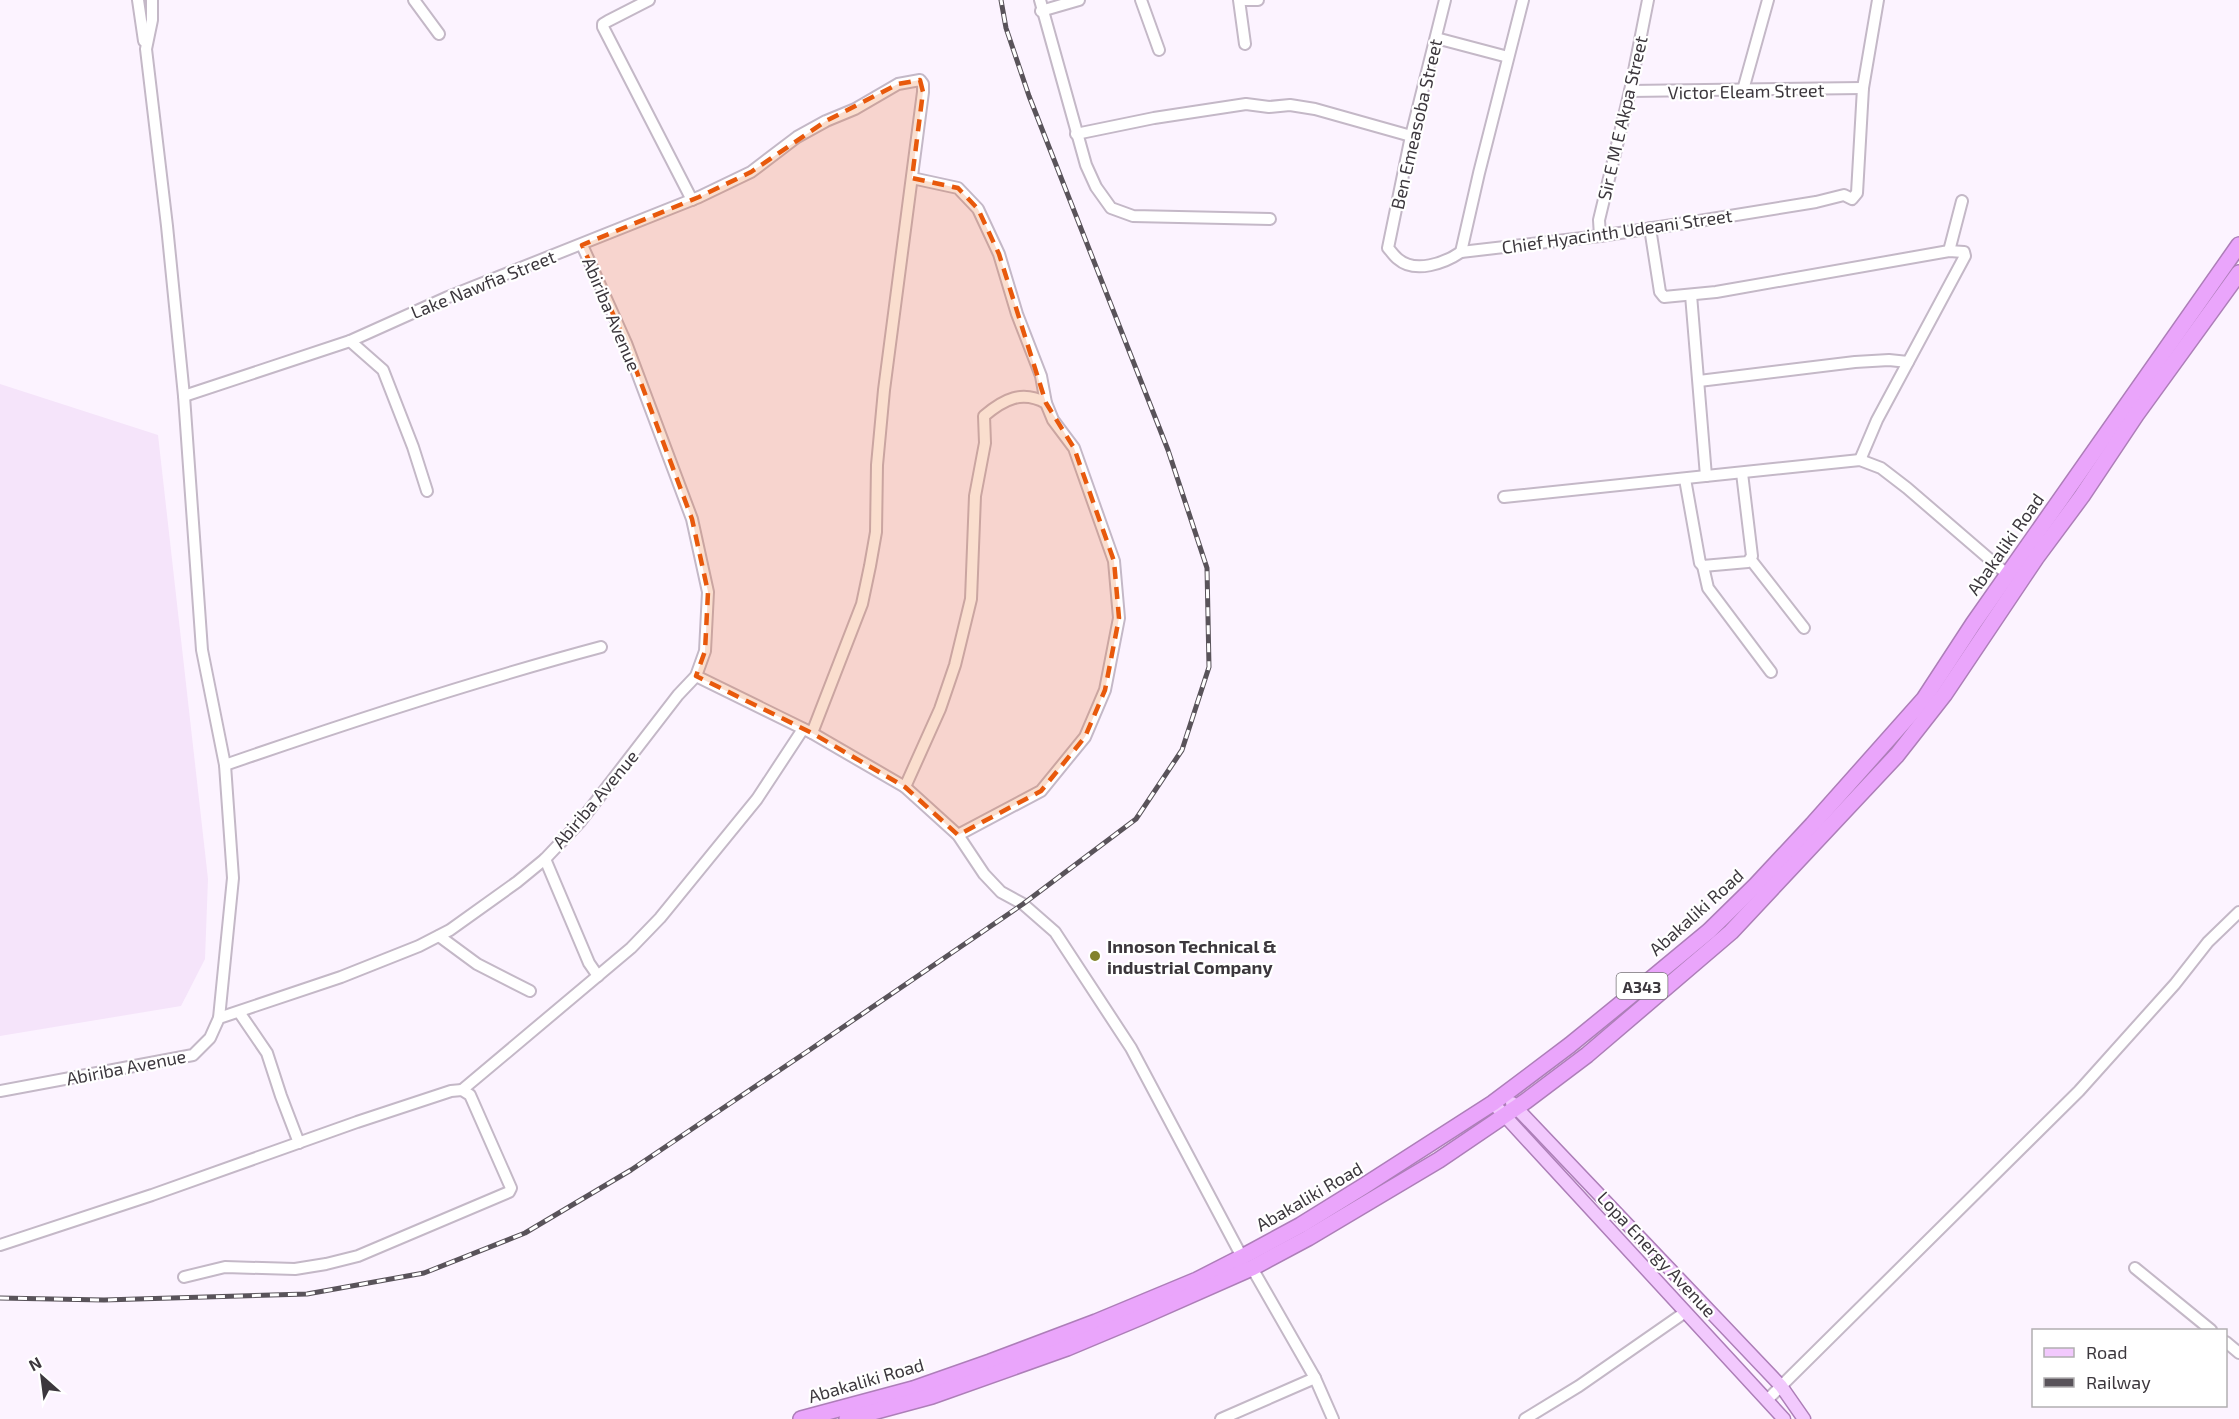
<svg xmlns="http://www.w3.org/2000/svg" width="2239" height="1419" font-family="'Exo 2',sans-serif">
	<rect width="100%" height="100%" fill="#fcf3ff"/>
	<polygon fill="#f5e4fa" points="0,384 158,435 208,879 205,959 181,1006 0,1036"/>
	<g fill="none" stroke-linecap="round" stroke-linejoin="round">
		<defs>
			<g id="minor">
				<polyline points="138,0 144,41"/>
				<polyline points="152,0 152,20 146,49 167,226 184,396 202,650 225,765 233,878 219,1018"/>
				<polyline points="414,0 439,34"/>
				<polyline points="649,0 608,21 603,24 603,27 692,200"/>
				<polyline points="1040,0 1086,165 1096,187 1111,208 1133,216 1270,219"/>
				<polyline points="1141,0 1159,50"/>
				<polyline points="1239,0 1245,44"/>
				<polyline points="1245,0 1258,0"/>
				<path d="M 1445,0 L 1411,136 L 1388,248 C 1391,251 1394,256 1398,259 C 1415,274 1445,263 1461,252 L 1600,236 L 1699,221 L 1816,202 L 1844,195 L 1852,199 L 1857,193 L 1863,88 L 1878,0"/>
				<polyline points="1041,11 1079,0"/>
				<polyline points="1436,38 1508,57"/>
				<polyline points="1743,90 1768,0"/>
				<polyline points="1630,91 1863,88"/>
				<polyline points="1076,134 1154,118 1246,104 1269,107 1290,105 1315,109 1411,136"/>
				<polyline points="912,178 958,188 978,209 999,254 1017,314 1041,376 1046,403 1053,420 1074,448 1114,561 1119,618 1105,690 1085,737 1041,791 958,835"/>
				<polyline points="1650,228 1660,292 1664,297 1716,292 1949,251 1964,252 1965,256 1877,420 1860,460"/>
				<polyline points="1600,236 1599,220 1630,91 1648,0"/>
				<polyline points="1949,251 1962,201"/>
				<polyline points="1461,252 1479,173 1523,0"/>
				<polyline points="1691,295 1706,476"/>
				<polyline points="350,341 383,370 413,447 427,491"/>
				<polyline points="1699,381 1855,362 1889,360 1908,362"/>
				<polyline points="184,396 350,341 448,297 699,197 751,172 797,137 826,121 855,109 898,84 920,80 923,84 923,92 884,390 877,465 876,532 870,566 862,604 812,733"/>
				<polyline points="1685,479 1700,563 1703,566 1748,562 1752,556 1742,473"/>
				<polyline points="1504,497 1860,460 1881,468 1907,488 2008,575"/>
				<polyline points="1751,560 1804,628"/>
				<polyline points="1703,566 1708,588 1771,672"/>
				<polyline points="696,676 812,733 905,787 958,835 984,874 1001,892 1023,904 1055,932 1131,1048 1242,1257"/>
				<path d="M 225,765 C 349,722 474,681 601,647"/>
				<path d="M 905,787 L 940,709 L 955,665 L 971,599 L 975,496 L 985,443 L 984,416 C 1004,399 1022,390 1046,403"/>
				<polyline points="545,859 589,963 598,976"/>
				<polyline points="439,936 477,964 530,991"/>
				<polyline points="239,1012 267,1053 281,1096 299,1143"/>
				<polyline points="462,1090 631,948 660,918 757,799 803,729"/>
				<polyline points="0,1091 193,1055 210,1038 219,1018 341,977 419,946 450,930 517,882 545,859 580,822 678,695 696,676 705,651 708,592 692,519 626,343 582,245"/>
				<polyline points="0,1245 152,1195 357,1122 451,1091 462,1090 470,1095 511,1188 509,1192 358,1256 326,1264 295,1269 225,1267 184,1277"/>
				<polyline points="1252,1268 1315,1378 1333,1419"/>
				<polyline points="2135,1268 2211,1330"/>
				<polyline points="2226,1342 2239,1353"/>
				<polyline points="1767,1400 2079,1091 2175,984 2208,942 2239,912"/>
				<polyline points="1221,1419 1315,1378"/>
				<polyline points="1525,1419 1579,1386 1684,1313"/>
			</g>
			<g id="major">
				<polyline points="1493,1103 1784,1419"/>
				<polyline points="1512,1103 1781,1386 1804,1419"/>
			</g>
			<g id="highway">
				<polyline points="801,1419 913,1389 990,1362 1096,1322 1197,1280 1242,1257 1301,1225 1364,1186 1493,1103 1570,1045 1651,979 1709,931 1756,885 1812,825 1924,699 1973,624 2239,245"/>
				<polyline points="847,1419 932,1396 1067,1348 1141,1317 1252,1268 1308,1238 1439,1160 1526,1101 1587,1055 1731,932 1897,755 1944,695 2036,558 2082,496 2136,415 2239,273"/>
			</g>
		</defs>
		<use href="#minor" stroke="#c4b8c7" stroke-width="14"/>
		<use href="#major" stroke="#ad7eb8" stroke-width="15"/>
		<use href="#highway" stroke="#ad7eb8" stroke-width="18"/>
		<use href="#minor" stroke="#fff" stroke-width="10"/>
		<use href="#major" stroke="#f2c9fd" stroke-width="12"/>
		<use href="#highway" stroke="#eaa5fb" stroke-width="15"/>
		<defs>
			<polyline id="rail" points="0,1298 104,1300 307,1294 424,1273 525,1233 631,1170 811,1049 1023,904 1136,819 1182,750 1209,667 1207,568 1168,450 1029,96 1006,28 1001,0"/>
		</defs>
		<use href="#rail" stroke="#59535a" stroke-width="5"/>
		<use href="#rail" stroke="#fff" stroke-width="3" stroke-dasharray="9" stroke-linecap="butt"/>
	</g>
	<path fill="#e8590c" fill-opacity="0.2" stroke="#e8590c" stroke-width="4.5" stroke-dasharray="12 8" stroke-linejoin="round" d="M 920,80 L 923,92 L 912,178 L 958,188 L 978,209 L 999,254 L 1046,403 L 1074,448 L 1114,561 L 1119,618 L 1105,690 L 1085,737 L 1041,791 L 958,835 L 905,787 L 812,733 L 696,676 L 705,651 L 708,592 L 692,519 L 626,343 L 582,245 L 699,197 L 751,172 L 826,121 L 898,84 Z"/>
	<circle fill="#82822c" stroke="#fff" stroke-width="2" cx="1095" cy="956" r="6"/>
	<g text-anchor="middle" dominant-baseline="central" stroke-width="4.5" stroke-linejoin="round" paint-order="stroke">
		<rect fill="#fff" stroke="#767377" stroke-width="1.5" x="1616.5" y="973" width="51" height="26" rx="4.5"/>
		<g font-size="16" font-weight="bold" fill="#3c373d">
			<text x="1642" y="986">A343</text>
		</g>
		<g font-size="18" fill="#3c373d" stroke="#fff">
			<text transform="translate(1746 91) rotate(-1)">Victor Eleam Street</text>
			<text transform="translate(1622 118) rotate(-77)">Sir E M E Akpa Street</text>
			<text transform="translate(1416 124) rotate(-77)">Ben Emeasoba Street</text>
			<text transform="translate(1617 231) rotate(-8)">Chief Hyacinth Udeani Street</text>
			<text transform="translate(483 284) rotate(-22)">Lake Nawfia Street</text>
			<text transform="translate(612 314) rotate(67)">Abiriba Avenue</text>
			<text transform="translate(2005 544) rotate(-55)">Abakaliki Road</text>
			<text transform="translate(595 799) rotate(-50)">Abiriba Avenue</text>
			<text transform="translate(1696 912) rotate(-42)">Abakaliki Road</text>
			<text transform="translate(126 1067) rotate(-11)">Abiriba Avenue</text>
			<text transform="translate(1309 1196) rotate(-30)">Abakaliki Road</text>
			<text transform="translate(1657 1254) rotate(47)">Lopa Energy Avenue</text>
			<text transform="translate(866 1380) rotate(-16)">Abakaliki Road</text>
		</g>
		<g font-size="18" font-weight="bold" fill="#3c373d" stroke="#fff" text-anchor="start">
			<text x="1107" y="946">Innoson Technical &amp;<tspan x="1107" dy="21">industrial Company</tspan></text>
		</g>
	</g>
	<rect x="2032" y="1329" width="195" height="78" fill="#ffffff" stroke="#b1afb1" stroke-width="1.5"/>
	<rect x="2044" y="1348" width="30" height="9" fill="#f2c9fd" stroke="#b1afb1" stroke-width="1.5"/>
	<text x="2086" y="1359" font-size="18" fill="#3c373d">Road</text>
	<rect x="2044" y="1378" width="30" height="9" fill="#59535a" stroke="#b1afb1" stroke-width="1.5"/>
	<text x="2086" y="1389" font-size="18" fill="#3c373d">Railway</text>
	<g transform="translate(42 1377) rotate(332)" stroke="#ffffff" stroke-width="4.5" paint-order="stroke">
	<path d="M0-4.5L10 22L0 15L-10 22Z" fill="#3c373d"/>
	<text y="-9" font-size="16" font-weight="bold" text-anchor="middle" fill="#3c373d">N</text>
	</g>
</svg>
